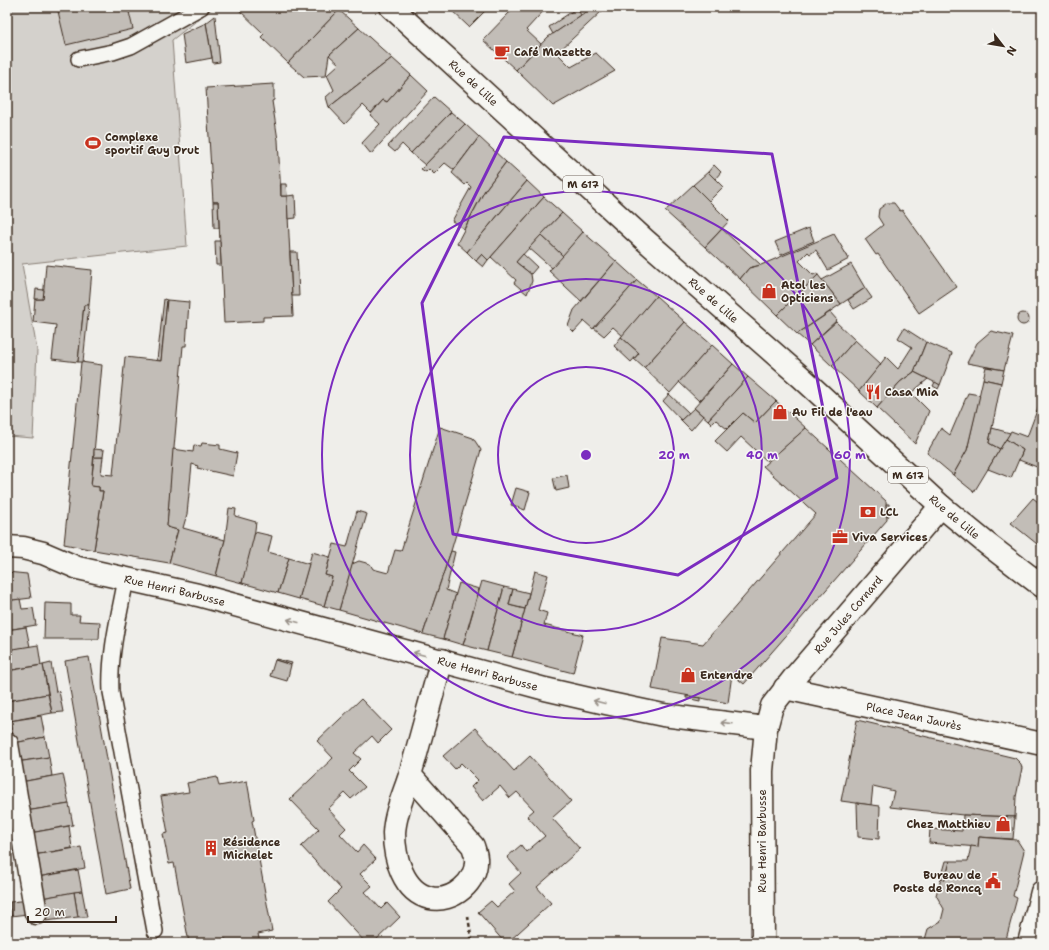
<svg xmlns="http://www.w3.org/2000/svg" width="1049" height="950" font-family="'Shantell Sans',sans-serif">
	<rect width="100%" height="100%" fill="#efeeea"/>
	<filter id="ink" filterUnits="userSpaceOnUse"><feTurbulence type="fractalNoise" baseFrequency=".025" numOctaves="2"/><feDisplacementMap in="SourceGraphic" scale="8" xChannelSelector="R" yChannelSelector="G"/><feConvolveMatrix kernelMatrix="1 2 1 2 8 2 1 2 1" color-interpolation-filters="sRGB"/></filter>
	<g filter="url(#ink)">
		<polygon fill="#d4d1cc" stroke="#887e75" points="7,7 214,7 172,40 187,246 22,264 37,350 33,438 7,436"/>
		<g fill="#c2bdb7" stroke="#3b2a1e">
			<polygon points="57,7 156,7 129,12 133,29 66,45"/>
			<polygon points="236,7 336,7 339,10 288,63 261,37 264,34"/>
			<polygon points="448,7 489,7 469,27"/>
			<polygon points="517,7 547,7 526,30 541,44 516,70 483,40 509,13"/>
			<polygon points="593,7 599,7 602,11 557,53 571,67 596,53 615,71 553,106 516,70 548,37"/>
			<polygon points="577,8 581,15 553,34 549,27"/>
			<polygon points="339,10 359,28 329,55 326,76 304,77 288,63"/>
			<polygon points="215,16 220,62 213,63 206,23"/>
			<polygon points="206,23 212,58 186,63 182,34"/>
			<polygon points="359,28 392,58 329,107 326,97 334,90 327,75 339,64 329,55"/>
			<polygon points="392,58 411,75 387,102 383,100 371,113 363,105 345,124 329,107"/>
			<polygon points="411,75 428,91 371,154 362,143 380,124 370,115 383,100 387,102"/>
			<polygon points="274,84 274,100 272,101 278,140 281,196 287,196 293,316 263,317 263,321 224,323 218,202 213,202 206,88"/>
			<polygon points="434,97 451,112 411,153 402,144 395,152 388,146"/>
			<polygon points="451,112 465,124 425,165 411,153"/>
			<polygon points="465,124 479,137 454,170 445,163 434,174 429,169 426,172 421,169"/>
			<polygon points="479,137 506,162 485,190 464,229 452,221 471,187 467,183 465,185 452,173"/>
			<polygon points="506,162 527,181 467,252 457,243 485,190"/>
			<polygon points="714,165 721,172 715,179 708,172"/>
			<polygon points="708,172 723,187 709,201 693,185"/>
			<polygon points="527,181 544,197 491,257 488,260 482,254 476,261 467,252"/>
			<polygon points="281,184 286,184 287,196 281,196"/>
			<polygon points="693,185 729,221 705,247 665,211"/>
			<polygon points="295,195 296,218 288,219 287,196"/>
			<polygon points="544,197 562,213 516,262 531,274 532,281 527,294 514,283 516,280 491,257"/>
			<polygon points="213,202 218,202 219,228 214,228"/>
			<polygon points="887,203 894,203 900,211 902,210 957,287 919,313 878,254 876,255 865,239 883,225 878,217 879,209"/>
			<polygon points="562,213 583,232 563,256 541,235"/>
			<polygon points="809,228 814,241 781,255 775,242"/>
			<polygon points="722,229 761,265 749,268 740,279 705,247"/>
			<polygon points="583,232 616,261 581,301 549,271"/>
			<polygon points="834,234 849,259 828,270 816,250 810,254 808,252 799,261 813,275 817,273 818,275 777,315 740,279 749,268 761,265"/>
			<polygon points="541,235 563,256 552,268 529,248"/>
			<polygon points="215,241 220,241 221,265 216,265"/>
			<polygon points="290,252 297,252 299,296 292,296"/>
			<polygon points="482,254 488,260 483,267 476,261"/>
			<polygon points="523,254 537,267 531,274 516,262"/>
			<polygon points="616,261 637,280 593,329 584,321 574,332 568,326 574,310"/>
			<polygon points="851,264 865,288 841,304 822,280"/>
			<polygon points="46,265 92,270 89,305 84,305 78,362 52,359 56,325 33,322 35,299 43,299"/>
			<polygon points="818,275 841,304 797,334 777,315"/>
			<polygon points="637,280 656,296 623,336 613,327 604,336 594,328"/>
			<polygon points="865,288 872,298 854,309 848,300"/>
			<polygon points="36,289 44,290 43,299 35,299"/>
			<polygon points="656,296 685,322 644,368 634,359 639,353 621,337"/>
			<polygon points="164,299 167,300 161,361 157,360"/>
			<polygon points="167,300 189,302 186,346 183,346 167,527 178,530 169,563 94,550 103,491 99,491 99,487 91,486 94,457 103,457 101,474 113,475 125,357 161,361"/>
			<polygon points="84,305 89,305 83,362 78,362"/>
			<polygon points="830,312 837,320 810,345 797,334"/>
			<circle cx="1023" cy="319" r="6"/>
			<polygon points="685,322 712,345 670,393 644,368"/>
			<polygon points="836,322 855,340 832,366 810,345"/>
			<polygon points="904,328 926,342 914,372 900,382 877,408 859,391 886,357 898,369 912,347 898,338"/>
			<polygon points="991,331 1013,336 1004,370 967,363 977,343"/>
			<polygon points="621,337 639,353 631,362 614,346"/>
			<polygon points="855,340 881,364 859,391 832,366"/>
			<polygon points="926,342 952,353 940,385 914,372"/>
			<polygon points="712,345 733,364 699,401 679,382"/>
			<polygon points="81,362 102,365 91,486 99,487 99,491 103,491 94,550 64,544 69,496 68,496"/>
			<polygon points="733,364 748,377 708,420 694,408"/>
			<polygon points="986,367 1004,370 1001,383 983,379"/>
			<polygon points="914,372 928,379 911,393 929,411 915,444 877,408 900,382"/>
			<polygon points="748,377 776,401 755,423 743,413 727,429 716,420 712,424 708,420"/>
			<polygon points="983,379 1001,383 989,443 1000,449 974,492 953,475 967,450"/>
			<polygon points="935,382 940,385 938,389 933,386"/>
			<polygon points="968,393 980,395 967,450 953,475 927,453 941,428 950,435"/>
			<polygon points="669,394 689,413 681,420 663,401"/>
			<polygon points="1042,397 1042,469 1019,460 1023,450 1006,439 1011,431 1027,437"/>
			<polygon points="776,401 806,428 768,462 741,437 727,452 715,441 743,413 755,423"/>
			<polygon points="694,408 703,416 691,430 681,420"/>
			<polygon points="440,427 473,438 481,450 451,551 423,634 339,610 352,564 359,561 370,564 373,569 388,573 395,550 401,551"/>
			<polygon points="806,428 886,501 887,520 744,684 732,674 728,703 652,689 662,638 703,644 816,514 763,466"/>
			<polygon points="992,428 1010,433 1000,449 989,443"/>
			<polygon points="1006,439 1023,450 1011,478 988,469"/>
			<polygon points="202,443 220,445 220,449 237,453 233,476 197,468 198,466 192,464 187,514 183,528 225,540 216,576 169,563 178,530 167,527 173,449 193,452 194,445 201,446"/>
			<polygon points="94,449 104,450 103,457 94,457"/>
			<polygon points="567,475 569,488 556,491 553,478"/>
			<polygon points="516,488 530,492 525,510 511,505"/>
			<polygon points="1033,498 1042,505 1042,548 1011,523"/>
			<polygon points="886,504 889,504 889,516 887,517"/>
			<polygon points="229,508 236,509 235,516 256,522 253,545 242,583 216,576 225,540"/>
			<polygon points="357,511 367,514 339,610 324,606 332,577 325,575 334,544 347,547"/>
			<polygon points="255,532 272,536 268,552 289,558 278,593 242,583"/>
			<polygon points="451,551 455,552 446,590 456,594 443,639 423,634"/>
			<polygon points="312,552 330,557 325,575 332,577 324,606 299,599"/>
			<polygon points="289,558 309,564 299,599 278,593"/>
			<polygon points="535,571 548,575 538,610 547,613 544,625 583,635 573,673 512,657"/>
			<polygon points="7,572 27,574 31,598 7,601"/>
			<polygon points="482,581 504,587 487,651 463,645"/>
			<polygon points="459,583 479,589 463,645 443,639"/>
			<polygon points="504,587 513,589 509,605 525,609 512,657 487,651"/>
			<polygon points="513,589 529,593 525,609 509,605"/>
			<polygon points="20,599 22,609 33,608 36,625 7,630 7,601"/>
			<polygon points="45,603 71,604 71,615 80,615 79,621 100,622 99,639 44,639"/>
			<polygon points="26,627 30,647 7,650 7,630"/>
			<polygon points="38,645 41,665 7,671 7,650"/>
			<polygon points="89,657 130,889 106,894 65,661"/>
			<polygon points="276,659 292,663 291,665 275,660"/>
			<polygon points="275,660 291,665 287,681 270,676"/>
			<polygon points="51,663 56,692 59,691 63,712 52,713 43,665"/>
			<polygon points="43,665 48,694 7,701 7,671"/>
			<polygon points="48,694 52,713 10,721 7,701"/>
			<polygon points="686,696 700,698 700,701 686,698"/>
			<polygon points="361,699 391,730 378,743 372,736 354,753 361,759 349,771 365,787 351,799 345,793 328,809 346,828 340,834 357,852 363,845 376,859 360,874 372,886 365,892 381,909 387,903 400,917 373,943 366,943 328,902 341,889 301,846 319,829 290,799 333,758 317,741"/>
			<polygon points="41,716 45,737 14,743 10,721"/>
			<polygon points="857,720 1015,758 1021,764 1022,768 1016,797 1015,817 963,815 890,807 894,791 873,786 871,805 841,801"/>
			<polygon points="475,728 514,771 530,756 571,801 552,818 580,849 537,887 551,903 507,943 505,943 478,912 491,901 497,907 515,891 509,884 521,873 507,857 521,845 526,852 545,836 527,816 534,810 517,792 510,798 500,786 483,801 471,787 478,780 461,763 455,769 443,756"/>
			<polygon points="45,737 49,757 17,762 14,743"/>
			<polygon points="49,757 52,776 21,782 17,762"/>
			<polygon points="63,774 69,804 26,811 21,782"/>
			<polygon points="217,777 219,786 247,781 254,820 252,821 272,931 258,934 260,943 227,943 226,939 205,943 189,943 174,863 169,864 163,834 168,833 161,796 189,792 187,783"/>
			<polygon points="857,803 880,806 879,839 858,837"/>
			<polygon points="69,804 73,825 30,833 26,811"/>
			<polygon points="963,815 1015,817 1013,839 979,837 978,847 929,843 930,829 962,831"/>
			<polygon points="69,826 72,848 34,855 30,833"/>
			<polygon points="979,837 1017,840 1024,851 1013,896 1017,898 1005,943 924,943 928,929 941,921 944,909 936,895 941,879 945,880 950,861 968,861 971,846 978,847"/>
			<polygon points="81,847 85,868 38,877 34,855"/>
			<polygon points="946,861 950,861 945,880 941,879"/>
			<polygon points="78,870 82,891 42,898 38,877"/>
			<polygon points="82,891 87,917 78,917 74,892"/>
			<polygon points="74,892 78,917 46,921 42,898"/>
			<polygon points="31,900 32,919 27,919 27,914 11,916 10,902"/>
			<polygon points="7,902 10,902 11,916 7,916"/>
		</g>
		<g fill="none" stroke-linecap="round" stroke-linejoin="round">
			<defs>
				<g id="service">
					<polyline points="79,59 113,52 131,46 201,7"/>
					<path d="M 126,579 C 119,616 109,654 111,692 L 155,931"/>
				</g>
				<g id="pedestrian">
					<path id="s1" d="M 785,688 L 1042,744"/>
				</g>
				<g id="minor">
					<polyline points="7,744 36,913"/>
					<path d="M 410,775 L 473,846 C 474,850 476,854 476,858 C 478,882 452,903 430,898 C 403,892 394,857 394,833 C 395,813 404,794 410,775 C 421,737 431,698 442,660"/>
					<path id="s2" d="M 763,943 L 762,771 L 766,728 L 772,706 L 793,679 L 941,506"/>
					<polyline points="1029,943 1042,892"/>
				</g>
				<g id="tertiary">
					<path id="s3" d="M 7,547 L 23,548 L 43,553 L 78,568 L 198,595 L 545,689 L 606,703 L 663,715 L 766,728"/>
				</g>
				<g id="primary">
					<path id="s4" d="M 391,7 L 645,240 L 801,377 L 941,506 L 986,543 L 1042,586"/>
				</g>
			</defs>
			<use href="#service" stroke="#3b2a1e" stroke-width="18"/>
			<use href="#pedestrian" stroke="#3b2a1e" stroke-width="25"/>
			<use href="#minor" stroke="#3b2a1e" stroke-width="25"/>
			<use href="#tertiary" stroke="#3b2a1e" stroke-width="25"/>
			<use href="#primary" stroke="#3b2a1e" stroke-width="25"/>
			<polyline stroke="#3b2a1e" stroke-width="2.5" stroke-dasharray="4 3" stroke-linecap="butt" points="468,916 472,943"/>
			<use href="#service" stroke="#f6f6f2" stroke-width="15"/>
			<use href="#pedestrian" stroke="#f6f6f2" stroke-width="22"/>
			<use href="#minor" stroke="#f6f6f2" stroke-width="22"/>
			<use href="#tertiary" stroke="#f6f6f2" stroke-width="22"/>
			<use href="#primary" stroke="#f6f6f2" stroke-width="22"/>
		</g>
		<defs><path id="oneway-shaft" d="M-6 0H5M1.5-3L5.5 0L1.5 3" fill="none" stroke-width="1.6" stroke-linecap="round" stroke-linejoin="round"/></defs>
		<g stroke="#989088">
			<use href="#oneway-shaft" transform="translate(293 621) rotate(-165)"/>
			<use href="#oneway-shaft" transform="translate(419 654) rotate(-165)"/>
			<use href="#oneway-shaft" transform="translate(599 702) rotate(-166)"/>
			<use href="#oneway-shaft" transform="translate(727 723) rotate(-173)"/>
		</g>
	</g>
	<path fill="none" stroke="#7b2cbf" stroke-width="3" stroke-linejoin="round" d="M 504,137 L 772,154 L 837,478 L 678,575 L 453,534 L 422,303 Z"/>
	<g fill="none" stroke="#7b2cbf" stroke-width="2">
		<circle cx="586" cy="455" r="88"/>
		<circle cx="586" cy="455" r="176"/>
		<circle cx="586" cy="455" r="264"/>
	</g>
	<defs>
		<symbol id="cafe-bare" viewBox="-9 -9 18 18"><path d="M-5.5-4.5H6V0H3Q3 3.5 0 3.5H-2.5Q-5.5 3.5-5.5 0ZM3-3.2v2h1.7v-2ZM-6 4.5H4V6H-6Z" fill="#c8321e" stroke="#f6f6f2" stroke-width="2.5" paint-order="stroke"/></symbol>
		<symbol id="stadium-bare" viewBox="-9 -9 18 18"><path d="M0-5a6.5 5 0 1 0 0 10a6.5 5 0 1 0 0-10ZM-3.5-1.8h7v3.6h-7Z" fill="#c8321e" stroke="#f6f6f2" stroke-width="2.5" paint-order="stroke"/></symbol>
		<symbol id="shop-bare" viewBox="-9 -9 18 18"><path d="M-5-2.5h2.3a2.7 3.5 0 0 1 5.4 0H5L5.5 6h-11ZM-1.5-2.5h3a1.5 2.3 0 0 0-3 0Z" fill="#c8321e" stroke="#f6f6f2" stroke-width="2.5" paint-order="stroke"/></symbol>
		<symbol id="restaurant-bare" viewBox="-9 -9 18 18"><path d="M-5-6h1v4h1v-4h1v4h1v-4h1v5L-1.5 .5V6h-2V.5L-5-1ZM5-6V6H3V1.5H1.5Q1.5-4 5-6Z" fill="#c8321e" stroke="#f6f6f2" stroke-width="2.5" paint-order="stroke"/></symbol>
		<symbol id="bank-bare" viewBox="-9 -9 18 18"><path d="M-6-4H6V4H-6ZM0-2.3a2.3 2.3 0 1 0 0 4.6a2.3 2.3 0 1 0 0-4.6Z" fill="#c8321e" stroke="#f6f6f2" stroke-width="2.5" paint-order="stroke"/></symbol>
		<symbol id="office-bare" viewBox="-9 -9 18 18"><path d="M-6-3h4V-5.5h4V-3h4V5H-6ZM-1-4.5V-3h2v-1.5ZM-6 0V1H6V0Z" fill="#c8321e" stroke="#f6f6f2" stroke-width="2.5" paint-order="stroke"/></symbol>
		<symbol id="building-bare" viewBox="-9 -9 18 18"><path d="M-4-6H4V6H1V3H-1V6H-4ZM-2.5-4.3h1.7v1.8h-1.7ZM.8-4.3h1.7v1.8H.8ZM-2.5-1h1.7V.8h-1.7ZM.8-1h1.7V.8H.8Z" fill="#c8321e" stroke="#f6f6f2" stroke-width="2.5" paint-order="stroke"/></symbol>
		<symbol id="civic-bare" viewBox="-9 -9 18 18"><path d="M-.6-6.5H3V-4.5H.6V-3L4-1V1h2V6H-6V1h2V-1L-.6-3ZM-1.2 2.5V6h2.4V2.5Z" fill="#c8321e" stroke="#f6f6f2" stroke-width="2.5" paint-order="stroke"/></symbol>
	</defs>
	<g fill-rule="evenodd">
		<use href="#cafe-bare" x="491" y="41" width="22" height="22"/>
		<use href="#stadium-bare" x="82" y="132" width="22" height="22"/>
		<use href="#shop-bare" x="758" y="280" width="22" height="22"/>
		<use href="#restaurant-bare" x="862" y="381" width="22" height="22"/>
		<use href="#shop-bare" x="769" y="401" width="22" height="22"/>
		<use href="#bank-bare" x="857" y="501" width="22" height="22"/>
		<use href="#office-bare" x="829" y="526" width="22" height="22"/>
		<use href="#shop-bare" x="677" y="664" width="22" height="22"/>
		<use href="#shop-bare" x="992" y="813" width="22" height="22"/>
		<use href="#building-bare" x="200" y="837" width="22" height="22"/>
		<use href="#civic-bare" x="982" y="870" width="22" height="22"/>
	</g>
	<g text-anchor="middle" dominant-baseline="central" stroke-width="3" stroke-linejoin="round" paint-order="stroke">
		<g fill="#f6f6f2" stroke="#73675e" stroke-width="1">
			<rect x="563" y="176" width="40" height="16" rx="3"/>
			<rect x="888" y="467" width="40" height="16" rx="3"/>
		</g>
		<g font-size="10" font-weight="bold" fill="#3b2a1e">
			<text x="583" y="184">M 617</text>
			<text x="908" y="475">M 617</text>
		</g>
		<g font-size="11" font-weight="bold" fill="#3b2a1e" stroke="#f6f6f2" text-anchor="start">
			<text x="514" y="52">Café Mazette</text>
			<text x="105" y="137">Complexe<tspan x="105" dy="13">sportif Guy Drut</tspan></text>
			<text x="781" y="285">Atol les<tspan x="781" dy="13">Opticiens</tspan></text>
			<text x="885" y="392">Casa Mia</text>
			<text x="792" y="412">Au Fil de l'eau</text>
			<text x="880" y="512">LCL</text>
			<text x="852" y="537">Viva Services</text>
			<text x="700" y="675">Entendre</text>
			<text x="991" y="824" text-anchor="end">Chez Matthieu</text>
			<text x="223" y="842">Résidence<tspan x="223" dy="13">Michelet</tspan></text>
			<text x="981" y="875" text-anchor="end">Bureau de<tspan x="981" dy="13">Poste de Roncq</tspan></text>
		</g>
		<g font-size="11" fill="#3b2a1e" stroke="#f6f6f2">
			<text stroke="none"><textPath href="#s4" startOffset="112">Rue de Lille</textPath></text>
			<text stroke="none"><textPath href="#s4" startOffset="436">Rue de Lille</textPath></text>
			<text stroke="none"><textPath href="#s4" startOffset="760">Rue de Lille</textPath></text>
			<text stroke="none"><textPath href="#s3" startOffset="174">Rue Henri Barbusse</textPath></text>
			<text stroke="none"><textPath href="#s2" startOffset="357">Rue Jules Cornard</textPath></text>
			<text stroke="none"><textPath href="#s3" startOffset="498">Rue Henri Barbusse</textPath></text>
			<text stroke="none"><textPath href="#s1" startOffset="132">Place Jean Jaurès</textPath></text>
			<text transform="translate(762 841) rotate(-90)">Rue Henri Barbusse</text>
		</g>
	</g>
	<circle cx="586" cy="455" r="6" fill="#7b2cbf" stroke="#f6f6f2" stroke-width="2"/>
	<g font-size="12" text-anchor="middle" font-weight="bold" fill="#7b2cbf" stroke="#f6f6f2" stroke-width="3" stroke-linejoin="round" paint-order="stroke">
		<text x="674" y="459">20 m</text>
		<text x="762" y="459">40 m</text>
		<text x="850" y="459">60 m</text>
	</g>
	<rect width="1049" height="950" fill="none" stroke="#f6f6f2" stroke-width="24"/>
	<rect x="12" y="12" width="1025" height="926" fill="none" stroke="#3b2a1e" stroke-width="1.5" filter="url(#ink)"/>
	<g transform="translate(1003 46) rotate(121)" stroke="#f6f6f2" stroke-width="3" paint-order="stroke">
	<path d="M0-3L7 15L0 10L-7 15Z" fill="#3b2a1e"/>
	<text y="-6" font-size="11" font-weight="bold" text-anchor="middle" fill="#3b2a1e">N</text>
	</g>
	<path d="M28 916v6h88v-6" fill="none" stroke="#3b2a1e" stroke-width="2"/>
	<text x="34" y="916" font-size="12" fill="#3b2a1e" stroke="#f6f6f2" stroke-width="3" paint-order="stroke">20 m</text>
</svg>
